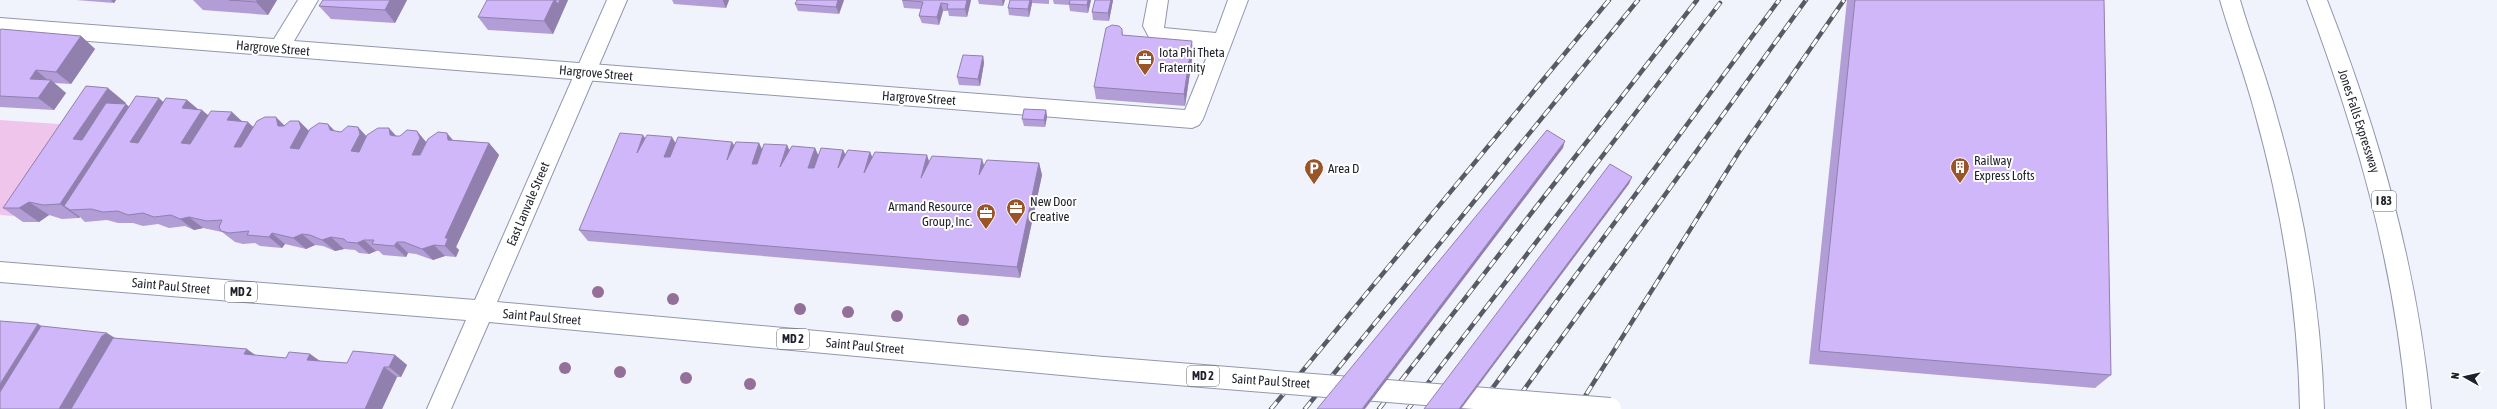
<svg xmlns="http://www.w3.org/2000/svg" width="2497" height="409" font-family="'Asap Condensed',sans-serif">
	<rect width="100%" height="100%" fill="#f0f3fc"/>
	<polygon fill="#efc5ec" points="0,120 73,125 13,216 0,215"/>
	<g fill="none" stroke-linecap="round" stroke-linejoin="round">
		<defs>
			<polygon id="minor" points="298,0 318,0 294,41 1185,110 1210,49 1151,41 1143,26 1148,0 1168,0 1164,28 1216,33 1228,0 1248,0 1203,119 1199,125 1192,128 0,34 0,18 274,39"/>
			<polygon id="major" points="607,0 627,0 497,302 1104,357 1112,360 1116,368 1112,376 1104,379 489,322 451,409 427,409 466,320 0,282 0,262 475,300"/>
			<g id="highway">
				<path d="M 2220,0 L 2240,0 C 2251,38 2266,75 2276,113 C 2304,210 2321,308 2324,409 L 2300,409 C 2298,309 2282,210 2255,113 C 2245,75 2231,38 2220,0 Z"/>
				<path d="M 2307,0 L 2327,0 C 2380,136 2416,263 2431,409 L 2407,409 C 2394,264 2358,136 2307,0 Z"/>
			</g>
		</defs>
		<use href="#minor" stroke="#9197ad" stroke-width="2"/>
		<use href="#major" stroke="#9197ad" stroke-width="2"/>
		<use href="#highway" stroke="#9197ad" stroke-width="2"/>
		<use href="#minor" fill="#fff" fill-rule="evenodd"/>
		<use href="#major" fill="#fff" fill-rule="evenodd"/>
		<use href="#highway" fill="#fff" fill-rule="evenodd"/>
		<defs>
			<g id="rail">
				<polyline points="1271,409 1609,0"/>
				<polyline points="1305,409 1638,0"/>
				<polyline points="1379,409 1697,0"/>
				<polyline points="1408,409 1720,3"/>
				<polyline points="1477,409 1779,0"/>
				<polyline points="1510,409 1806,0"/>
				<polyline points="1577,409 1739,152 1844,0"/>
			</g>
		</defs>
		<use href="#rail" stroke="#595b64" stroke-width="4.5"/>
		<use href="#rail" stroke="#fff" stroke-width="3" stroke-dasharray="9" stroke-linecap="butt"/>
		<defs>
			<polyline id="major-bridge" points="1104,368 1610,409"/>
		</defs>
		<use href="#major-bridge" stroke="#9197ad" stroke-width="24" stroke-linecap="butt"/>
		<use href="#major-bridge" stroke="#fff" stroke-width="22"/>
	</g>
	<g fill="#947099">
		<circle cx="598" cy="292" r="6"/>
		<circle cx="673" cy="299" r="6"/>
		<circle cx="800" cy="309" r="6"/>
		<circle cx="848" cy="312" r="6"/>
		<circle cx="897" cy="316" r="6"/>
		<circle cx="963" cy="320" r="6"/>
		<circle cx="565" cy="368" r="6"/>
		<circle cx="620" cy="372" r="6"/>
		<circle cx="686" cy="378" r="6"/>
		<circle cx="750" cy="384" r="6"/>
	</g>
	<g fill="#b29dd6">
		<polygon points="76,0 116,0 114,3"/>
		<polygon points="193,0 277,0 268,15 203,10"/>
		<polygon points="323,0 407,0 395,23 331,19 319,6"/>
		<polygon points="568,0 553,34 488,30 478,17"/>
		<polygon points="672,0 729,0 726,8 674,4"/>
		<polygon points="797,0 844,0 839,14 798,11 795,4"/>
		<polygon points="902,0 971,0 967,17 949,16 948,11 943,11 939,25 922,23 919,16 921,9 904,8"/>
		<polygon points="978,0 1005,0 1003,6 979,4"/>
		<polygon points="1010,0 1049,0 1049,4 1032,3 1029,17 1009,15 1008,8"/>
		<polygon points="1053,0 1091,0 1088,13 1070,11 1069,5 1054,4"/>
		<polygon points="1095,0 1113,0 1109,21 1093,20 1092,12"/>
		<polygon points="1847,0 2104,0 2111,375 2095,388 1809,364"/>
		<polygon points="1122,29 1123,35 1193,53 1185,106 1096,99 1094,87"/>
		<polygon points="0,30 81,36 95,49 71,84 54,83 66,93 54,110 0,107"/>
		<polygon points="983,56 984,63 980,86 959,85 957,77"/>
		<polygon points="187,100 198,109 208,115 242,121 253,127 285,125 299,121 309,131 335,131 367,136 396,136 426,142 454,140 489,143 499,155 456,247 459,250 456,257 445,256 433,260 416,254 408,253 406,257 383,255 379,251 376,251 369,254 359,253 355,250 344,249 335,251 323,246 315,245 306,249 285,244 282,248 260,246 255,243 243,244 235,242 222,232 203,228 194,230 185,226 169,228 158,224 143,226 133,223 118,223 107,220 85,222 80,217 79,218 62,219 49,215 39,222 23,222 3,208 126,103 125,104 129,107"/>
		<polygon points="1046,110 1047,117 1045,127 1024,126 1022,119"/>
		<polygon points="645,139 675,143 732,142 734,146 759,143 762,150 787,145 789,150 815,148 818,155 843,150 845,154 870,152 872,157 984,166 1039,163 1042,175 1020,278 588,241 579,230"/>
		<polygon points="38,324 41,326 115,338 255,355 286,358 310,354 320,361 347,363 395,355 407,365 401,377 397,377 382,409 0,409"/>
	</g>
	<g fill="#9180ae">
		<polygon points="111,0 116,0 114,3"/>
		<polygon points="257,0 277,0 268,15 256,2"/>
		<polygon points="390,0 407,0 395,23 385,10"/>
		<polygon points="554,0 568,0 553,34 544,21"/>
		<polygon points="723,0 729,0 726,8 723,1"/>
		<polygon points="838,0 844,0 839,14 836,7"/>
		<polygon points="967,0 971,0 967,17 965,9"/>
		<polygon points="1002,0 1005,0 1003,6"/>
		<polygon points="1030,0 1032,0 1032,3 1029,17 1028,9"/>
		<polygon points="1088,0 1091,0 1088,13 1087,5"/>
		<polygon points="1111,0 1113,0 1109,21 1108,13"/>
		<polygon points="941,3 943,11 939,25 937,17"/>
		<polygon points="81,36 95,49 71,84 56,72"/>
		<polygon points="1192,41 1193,53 1185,106 1184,94"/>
		<polygon points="983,56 984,63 980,86 978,79"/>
		<polygon points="36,70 50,82 51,80 66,93 54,110 38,98 30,79"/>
		<polygon points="108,88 126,103 91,154 73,139"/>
		<polygon points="159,98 172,110 145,154 130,142"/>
		<polygon points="187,100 201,112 182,108"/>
		<polygon points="126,104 143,119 70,210 80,217 79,218 60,204"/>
		<polygon points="202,110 216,122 195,155 181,143"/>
		<polygon points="1046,110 1047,117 1045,127 1044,120"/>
		<polygon points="232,112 245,124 227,120"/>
		<polygon points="276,117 288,129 278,126"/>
		<polygon points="299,121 311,133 303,160 290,148"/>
		<polygon points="248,122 261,134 247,159 234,147"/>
		<polygon points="328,124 340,136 330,130"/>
		<polygon points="358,127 369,139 363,162 351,151"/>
		<polygon points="389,128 400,140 390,135"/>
		<polygon points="417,131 427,143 423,166 412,155"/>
		<polygon points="447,133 457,145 448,140"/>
		<polygon points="643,135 651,147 637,153"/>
		<polygon points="672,137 679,149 672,169 664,157"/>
		<polygon points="1565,141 1563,148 1365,409 1362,409"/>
		<polygon points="732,142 739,153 727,160"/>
		<polygon points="489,143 499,155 456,247 459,250 456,257 445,246 445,238"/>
		<polygon points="759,143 765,155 758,175 752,164"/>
		<polygon points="787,145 793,157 780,167"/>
		<polygon points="815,148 820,159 814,180 808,168"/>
		<polygon points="843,150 849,161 838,168"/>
		<polygon points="870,152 875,163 864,173"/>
		<polygon points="927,155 931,167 921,178"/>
		<polygon points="982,159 986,171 979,175"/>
		<polygon points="1039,163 1042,175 1020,278 1017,267"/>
		<polygon points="1632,177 1629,184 1461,409 1459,409"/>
		<polygon points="29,202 49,215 39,222 19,208"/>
		<polygon points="189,217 203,228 194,230 180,219"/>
		<polygon points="272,233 285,244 282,248 269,237"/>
		<polygon points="302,234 315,245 306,249 293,238"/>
		<polygon points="331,237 344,249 335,251 322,240"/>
		<polygon points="364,240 376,251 369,254 357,243"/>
		<polygon points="397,242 408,253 406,257 394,246"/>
		<polygon points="434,245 445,256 433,260 422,249"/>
		<polygon points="38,324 58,336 0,409 0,384"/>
		<polygon points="107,333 123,343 82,409 59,409 102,336"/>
		<polygon points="247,349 261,359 244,354"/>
		<polygon points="310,354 324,364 307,360"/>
		<polygon points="395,355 407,365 401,377 389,367"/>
		<polygon points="384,367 397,377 382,409 365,409"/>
	</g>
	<g fill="#cfb7f9" stroke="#9180ae">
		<polygon points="229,0 257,0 256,2"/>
		<polygon points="323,0 390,0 385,10 319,6"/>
		<polygon points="487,0 554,0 544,21 478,17"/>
		<polygon points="555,0 560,0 558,4"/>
		<polygon points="797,0 838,0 836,7 795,4"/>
		<polygon points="902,0 967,0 965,9 947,9 948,4 941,3 937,17 919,16 923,2"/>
		<polygon points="1010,0 1030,0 1028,9 1008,8"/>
		<polygon points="1070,0 1088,0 1087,5 1069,4"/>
		<polygon points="1095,0 1111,0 1108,13 1092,12"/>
		<polygon points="1855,0 2104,0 2111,375 1819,351"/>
		<polygon points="1112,25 1119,26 1122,29 1122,35 1192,41 1184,94 1094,87 1106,28"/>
		<polygon points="1,29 81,36 56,72 36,70 30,79 51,80 38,98 0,96 0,30"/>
		<polygon points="963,55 983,56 978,79 957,77"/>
		<polygon points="86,86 108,88 73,139 82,140 106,103 126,104 60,204 43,205 29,202 19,208 3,208"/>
		<polygon points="136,96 159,98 130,142 138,143 166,98 187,100 182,108 202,110 181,143 190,144 211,111 232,112 227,120 248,122 234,147 241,147 257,121 265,117 276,117 278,126 284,126 290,121 299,121 301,128 290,148 299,149 310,129 319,123 328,124 330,130 341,132 348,126 358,127 360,134 351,151 359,152 367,135 378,128 389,128 390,135 395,136 400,136 407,130 417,131 420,138 412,155 420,155 428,139 438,132 447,133 448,140 489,143 445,238 448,238 445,246 434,245 422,249 404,242 397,242 394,246 372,244 374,240 364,240 357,243 347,242 344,239 331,237 322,240 310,235 302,234 293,238 272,233 269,237 247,235 249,231 229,233 221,231 219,227 222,220 207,221 189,217 180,219 171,215 154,217 143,213 128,215 118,211 103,212 91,209 70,210 64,206"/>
		<polygon points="1024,109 1046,110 1044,120 1022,119"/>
		<polygon points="1547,130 1565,141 1362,409 1317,409"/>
		<polygon points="620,133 643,135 637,153 647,135 672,137 664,157 670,157 678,137 732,142 727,160 736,142 759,143 752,164 757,164 764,144 787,145 780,167 792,146 815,148 808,168 814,168 821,148 843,150 838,168 848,150 870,152 864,173 875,152 927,155 921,178 932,156 982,159 979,175 987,160 1039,163 1017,267 579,230"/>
		<polygon points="1610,164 1632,177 1459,409 1424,409"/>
		<polygon points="0,321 38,324 0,384"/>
		<polygon points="41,326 107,333 102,336 59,409 0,409 0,392"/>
		<polygon points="113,338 247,349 244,354 286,358 289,352 310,354 307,360 347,363 353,351 395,355 389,367 384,367 365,409 71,409"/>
	</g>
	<defs>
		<symbol id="office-pin" viewBox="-11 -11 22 30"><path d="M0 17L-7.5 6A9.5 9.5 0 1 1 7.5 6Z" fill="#995428" stroke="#fff"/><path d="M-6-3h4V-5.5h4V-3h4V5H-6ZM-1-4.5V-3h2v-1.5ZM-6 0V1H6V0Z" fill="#fff"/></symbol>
		<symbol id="building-pin" viewBox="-11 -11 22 30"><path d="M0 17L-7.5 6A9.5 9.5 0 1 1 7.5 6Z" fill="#995428" stroke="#fff"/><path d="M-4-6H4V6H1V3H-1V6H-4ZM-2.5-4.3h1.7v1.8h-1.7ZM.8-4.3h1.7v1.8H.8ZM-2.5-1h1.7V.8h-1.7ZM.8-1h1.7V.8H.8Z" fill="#fff"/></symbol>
		<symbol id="parking-pin" viewBox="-11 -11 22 30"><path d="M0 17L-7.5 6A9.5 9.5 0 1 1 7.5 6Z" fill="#995428" stroke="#fff"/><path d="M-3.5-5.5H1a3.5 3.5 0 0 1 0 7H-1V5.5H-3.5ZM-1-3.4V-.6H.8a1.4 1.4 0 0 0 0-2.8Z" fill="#fff"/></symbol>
	</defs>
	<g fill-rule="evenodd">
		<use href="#office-pin" x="1134" y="48" width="22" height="30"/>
		<use href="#building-pin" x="1949" y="156" width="22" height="30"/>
		<use href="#parking-pin" x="1303" y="157" width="22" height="30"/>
		<use href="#office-pin" x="1005" y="197" width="22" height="30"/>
		<use href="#office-pin" x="975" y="202" width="22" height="30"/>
	</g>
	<g text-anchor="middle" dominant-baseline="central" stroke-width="4" stroke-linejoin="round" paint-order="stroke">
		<g fill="#fff" stroke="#62646a" stroke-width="1">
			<rect x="2372" y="191" width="24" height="20" rx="3"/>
			<rect x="225" y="282" width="32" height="20" rx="3"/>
			<rect x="777" y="329" width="32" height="20" rx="3"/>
			<rect x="1187" y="366" width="32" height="20" rx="3"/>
		</g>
		<g font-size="12" font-weight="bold" fill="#1f212a">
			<text x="2384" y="201">I 83</text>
			<text x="241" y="292">MD 2</text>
			<text x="793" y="339">MD 2</text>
			<text x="1203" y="376">MD 2</text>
		</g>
		<g font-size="13" fill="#1f212a" stroke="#fff">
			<text transform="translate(273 48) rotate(5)">Hargrove Street</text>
			<text transform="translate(596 73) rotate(5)">Hargrove Street</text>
			<text transform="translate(919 98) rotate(4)">Hargrove Street</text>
			<text transform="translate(2359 121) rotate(72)">Jones Falls Expressway</text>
			<text transform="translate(528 204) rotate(-67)">East Lanvale Street</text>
			<text transform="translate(171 286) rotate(5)">Saint Paul Street</text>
			<text transform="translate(542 317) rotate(5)">Saint Paul Street</text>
			<text transform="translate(865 346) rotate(5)">Saint Paul Street</text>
			<text transform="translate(1271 381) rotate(4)">Saint Paul Street</text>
		</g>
		<g font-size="13" fill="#1f212a" stroke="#fff" text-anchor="start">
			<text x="1159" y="52">Iota Phi Theta<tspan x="1159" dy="15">Fraternity</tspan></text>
			<text x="1974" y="160">Railway<tspan x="1974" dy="15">Express Lofts</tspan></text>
			<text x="1328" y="168">Area D</text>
			<text x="1030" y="201">New Door<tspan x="1030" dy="15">Creative</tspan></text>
			<text x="972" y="206" text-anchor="end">Armand Resource<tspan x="972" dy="15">Group, Inc.</tspan></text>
		</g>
	</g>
	<g transform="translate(2465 377) rotate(278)" stroke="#ffffff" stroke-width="3" paint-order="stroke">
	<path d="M0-3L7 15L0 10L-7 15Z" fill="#1f212a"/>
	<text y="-6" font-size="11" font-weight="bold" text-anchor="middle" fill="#1f212a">N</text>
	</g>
</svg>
